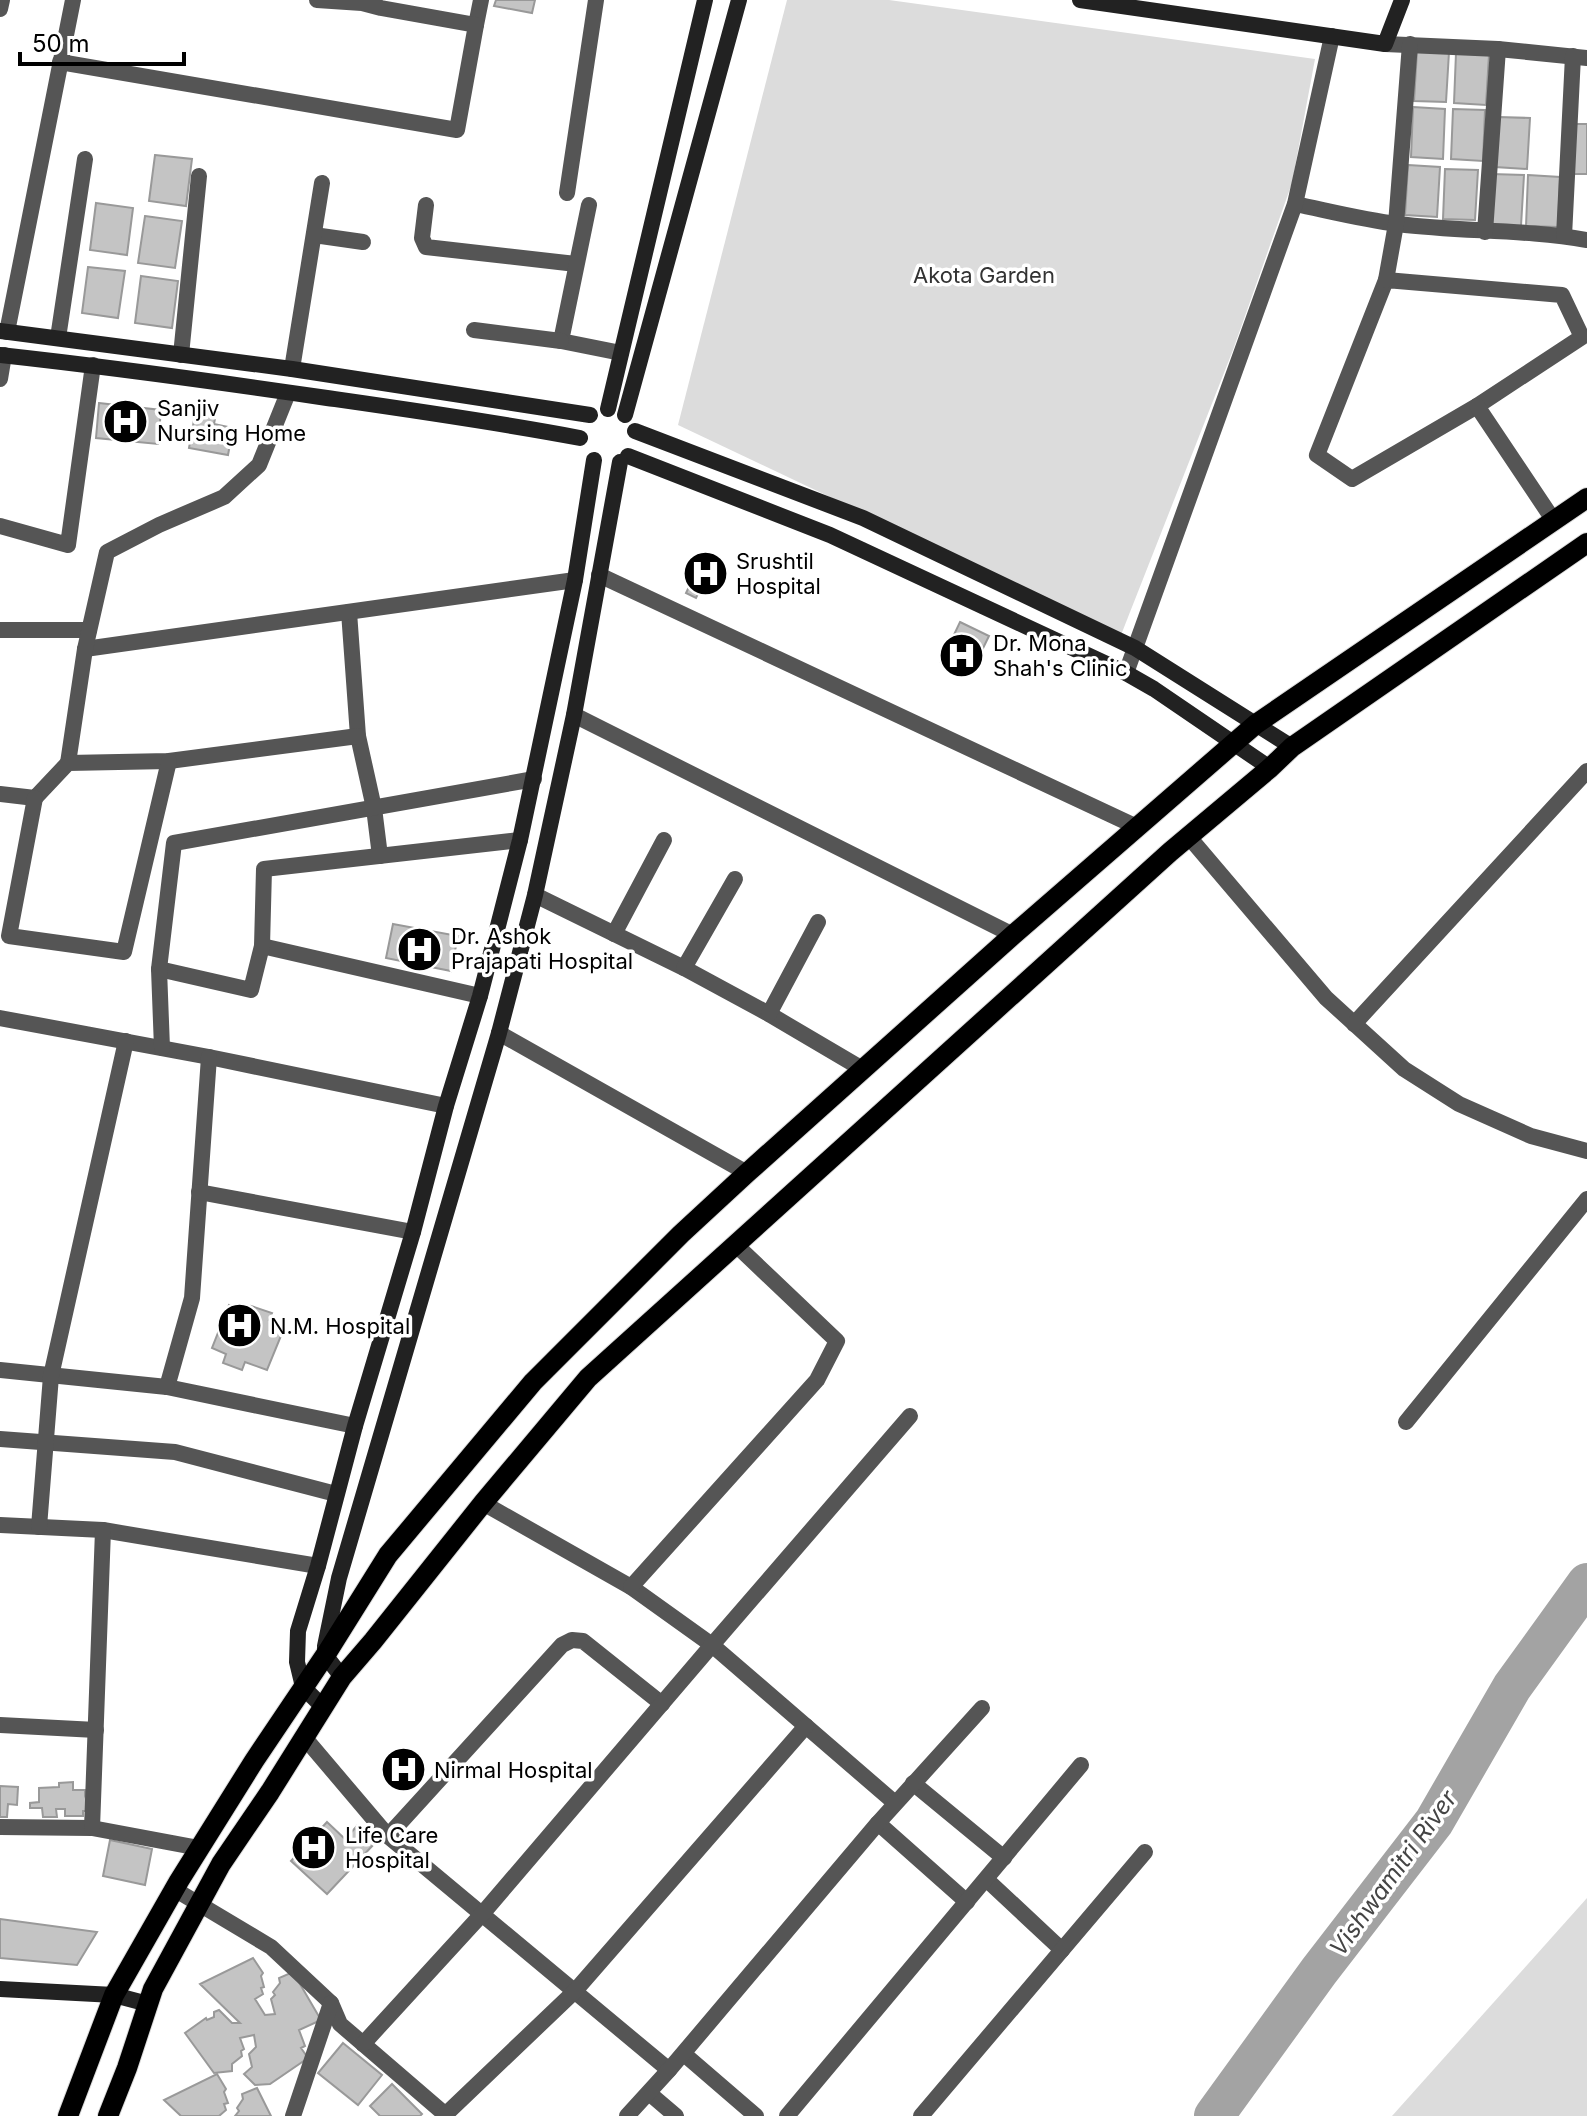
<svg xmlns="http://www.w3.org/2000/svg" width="1587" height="2116" font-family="Inter,sans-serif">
	<rect width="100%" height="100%" fill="#fff"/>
	<g fill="#dcdcdc">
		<polygon points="787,0 889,0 1315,59 1292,183 1233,350 1121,635 678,425"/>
		<polygon points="1587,1898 1587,2116 1392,2116"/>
	</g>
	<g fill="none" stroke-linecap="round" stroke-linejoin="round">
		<polyline stroke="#a3a3a3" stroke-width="40" points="1214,2116 1319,1971 1434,1822 1512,1687 1587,1583"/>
	</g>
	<g fill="#c4c4c4" stroke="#999" stroke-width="2">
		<polygon points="496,0 535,0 532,13 494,6"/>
		<polygon points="1417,51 1449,52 1446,102 1414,101"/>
		<polygon points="1456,53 1489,55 1486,105 1454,103"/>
		<polygon points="1413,107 1445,109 1443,159 1411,157"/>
		<polygon points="1453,109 1485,110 1483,161 1451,159"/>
		<polygon points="1498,117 1530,118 1527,169 1495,167"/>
		<polygon points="1576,124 1587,124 1587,174 1573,174"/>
		<polygon points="155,155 192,159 186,206 149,201"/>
		<polygon points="1408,165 1440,167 1437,217 1405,215"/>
		<polygon points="1445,169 1478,170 1475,220 1443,219"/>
		<polygon points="1491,174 1524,175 1521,226 1489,224"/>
		<polygon points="1528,175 1560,177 1558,227 1526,226"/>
		<polygon points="96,203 133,208 127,255 90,250"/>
		<polygon points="145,216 182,221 175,268 138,263"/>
		<polygon points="88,267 125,271 118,318 82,313"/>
		<polygon points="141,276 178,281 172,328 135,323"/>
		<polygon points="99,403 161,410 158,444 96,438"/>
		<polygon points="196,409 216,413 214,424 233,428 228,455 189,448"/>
		<polygon points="700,564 721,574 716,586 704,581 696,598 686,593"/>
		<polygon points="960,622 989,636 970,675 941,662"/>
		<polygon points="393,924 458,936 451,971 386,958"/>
		<polygon points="229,1305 249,1312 251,1306 272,1313 269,1320 285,1326 267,1370 245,1362 242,1370 223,1363 226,1354 212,1348"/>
		<polygon points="73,1782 73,1790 85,1790 85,1796 91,1811 83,1811 83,1816 65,1816 65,1809 56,1809 57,1817 43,1817 42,1808 30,1808 30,1803 39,1802 39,1788 59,1787 59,1783"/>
		<polygon points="0,1786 18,1787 17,1805 8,1804 7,1817 0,1817"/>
		<polygon points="327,1822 345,1839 357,1826 375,1843 327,1894 291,1861"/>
		<polygon points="110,1840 152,1849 145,1885 103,1876"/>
		<polygon points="0,1919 97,1932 77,1965 0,1958"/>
		<polygon points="253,1958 263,1973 261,1976 264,1987 261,1988 263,1994 255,1999 265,2015 275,2014 271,1999 275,1995 273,1992 280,1983 279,1978 293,1972 321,2020 299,2030 305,2046 301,2048 308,2058 270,2084 255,2085 244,2074 252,2067 249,2054 256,2047 254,2035 240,2038 244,2049 241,2051 242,2056 232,2064 232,2071 214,2073 185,2033 206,2018 207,2020 214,2017 214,2012 219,2010 232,2023 240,2023 200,1984"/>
		<polygon points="343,2043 382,2075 358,2105 318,2073"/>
		<polygon points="217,2074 226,2089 224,2092 228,2103 224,2104 226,2110 219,2116 181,2116 164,2100"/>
		<polygon points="392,2084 422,2114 420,2116 380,2116 370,2106"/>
		<polygon points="257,2088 271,2116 235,2116 239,2111 237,2108 243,2099 242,2094"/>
	</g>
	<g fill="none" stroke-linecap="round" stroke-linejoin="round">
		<defs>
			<g id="primary">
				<polyline points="68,2116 114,1995 179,1881 254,1761 328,1651 388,1555 533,1382 681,1234 747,1173 1013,935 1234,743 1256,724 1587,498"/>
				<polyline points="108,2116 127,2068 153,1989 221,1864 270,1792 342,1677 373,1641 483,1503 588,1378 1170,852 1270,768 1292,747 1587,543"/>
			</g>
		</defs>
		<use href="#primary" stroke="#dbdbdb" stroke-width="22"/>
		<g stroke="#555" stroke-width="16">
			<polyline points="0,9 2,0"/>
			<polyline points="476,25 481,0"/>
			<polyline points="1385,44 1498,49 1587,58"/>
			<polyline points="60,62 457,130 476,25 381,8 362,3 317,0"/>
			<polyline points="567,193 596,0"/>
			<path d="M 1295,204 C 1329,211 1364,220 1398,224 C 1460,232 1525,229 1587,240"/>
			<polyline points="426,205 422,238 426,247 576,264"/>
			<polyline points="589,205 561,341 621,353"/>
			<polyline points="1485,232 1498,49"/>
			<polyline points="314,235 363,242"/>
			<polyline points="1564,236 1573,56"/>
			<polygon points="1386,280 1562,295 1582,337 1477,406 1352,479 1317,455"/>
			<polyline points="1386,280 1396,224 1410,44"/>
			<polyline points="474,330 561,341"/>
			<polyline points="7,332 73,0"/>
			<polyline points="58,338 85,159"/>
			<polyline points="181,355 199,176"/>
			<polyline points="292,369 322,183"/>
			<polyline points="0,379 4,355"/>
			<polyline points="1477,406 1554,521"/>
			<polyline points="0,526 68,545 93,365"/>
			<polyline points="599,575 1137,827"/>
			<polyline points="349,612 358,736 374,808 380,856"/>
			<polyline points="0,630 89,630"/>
			<polyline points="85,649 575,580"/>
			<polyline points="1126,673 1295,204 1332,36"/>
			<polyline points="574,715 1013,935"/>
			<polyline points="68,763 85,649 107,552 159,525 224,497 259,465 288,393"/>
			<polyline points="0,794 35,798 68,763 169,761 358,736"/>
			<polyline points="35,798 9,936 124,952 169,761"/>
			<polyline points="1189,837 1326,998 1404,1069 1459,1104 1531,1136 1587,1151"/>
			<polyline points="535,895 684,968 769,1014 864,1070"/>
			<polyline points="614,934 664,840"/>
			<polyline points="262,946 480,996"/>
			<polyline points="684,968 735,879"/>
			<polyline points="159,969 251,990 262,946 264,869 520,840"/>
			<polyline points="769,1014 818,922"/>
			<polyline points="0,1018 209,1057 446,1106"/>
			<polyline points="1354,1024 1587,771"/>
			<polyline points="499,1033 747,1173"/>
			<polyline points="162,1048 159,969 174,843 534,779"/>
			<polyline points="209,1057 192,1298 167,1387 355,1426"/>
			<polyline points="199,1192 413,1232"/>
			<polyline points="0,1370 167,1387"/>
			<polyline points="1406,1422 1587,1199"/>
			<polyline points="0,1439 175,1452 336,1494"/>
			<polyline points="483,1503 631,1587 712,1645 895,1803"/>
			<polyline points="0,1525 103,1530 318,1566"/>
			<polyline points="39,1527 51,1376 126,1041"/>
			<polyline points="631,1587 817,1380 837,1341 736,1245"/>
			<polyline points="0,1725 96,1730"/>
			<polyline points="304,1737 388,1836 669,2070"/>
			<polyline points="913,1783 1004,1858"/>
			<polyline points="878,1823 967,1902"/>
			<polyline points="0,1827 92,1828 199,1848"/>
			<polyline points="92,1828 103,1530"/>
			<polyline points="388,1836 562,1645 572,1640 583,1641 662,1704"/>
			<polyline points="986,1879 1062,1950"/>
			<polyline points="174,1889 271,1947 331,2003 340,2024 447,2116"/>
			<polyline points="363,2044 483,1913 712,1645 910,1416"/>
			<polyline points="684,2054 756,2116"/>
			<polyline points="649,2093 676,2116"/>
			<polyline points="445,2115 575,1991 806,1726"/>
			<polyline points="293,2116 331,2003"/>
			<polyline points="627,2116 669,2070 878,1823 982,1708"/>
			<polyline points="787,2116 1081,1765"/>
			<polyline points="921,2116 1145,1852"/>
		</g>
		<g stroke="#222" stroke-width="16">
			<polyline points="1080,0 1385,44 1402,0"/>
			<polyline points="0,331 292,369 590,415"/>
			<path d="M 0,355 C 109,367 218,382 327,398 C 411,410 496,422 580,438"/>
			<polyline points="608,409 705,0"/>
			<polyline points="625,415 739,0"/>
			<polyline points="635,431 863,518 1135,648 1292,747"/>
			<polyline points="628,456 830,535 1126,673 1154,689 1270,768"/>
			<polyline points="342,1677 325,1655 325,1646 339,1578 499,1033 535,895 574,715 620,462"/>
			<polyline points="322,1706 303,1687 297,1662 298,1631 318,1566 355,1426 413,1232 446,1106 480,996 520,840 575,580 594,460"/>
			<polyline points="0,1989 114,1995 148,2004"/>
		</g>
		<use href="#primary" stroke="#000" stroke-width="20"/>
	</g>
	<defs>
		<symbol id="hospital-disc" viewBox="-11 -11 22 22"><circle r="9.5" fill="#000" stroke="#fff"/><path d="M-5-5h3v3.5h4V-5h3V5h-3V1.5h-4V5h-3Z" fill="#fff"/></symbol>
	</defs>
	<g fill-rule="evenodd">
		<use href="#hospital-disc" x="100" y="396" width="51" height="51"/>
		<use href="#hospital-disc" x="680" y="548" width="51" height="51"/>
		<use href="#hospital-disc" x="936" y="630" width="51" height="51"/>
		<use href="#hospital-disc" x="394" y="924" width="51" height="51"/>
		<use href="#hospital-disc" x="214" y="1300" width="51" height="51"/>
		<use href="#hospital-disc" x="378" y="1744" width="51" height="51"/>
		<use href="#hospital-disc" x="288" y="1822" width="51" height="51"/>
	</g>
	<g text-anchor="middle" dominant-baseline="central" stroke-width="7" stroke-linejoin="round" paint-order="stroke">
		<g font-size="22" fill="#333" stroke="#fff">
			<text x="984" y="275">Akota Garden</text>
		</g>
		<g font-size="22" fill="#000" stroke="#fff" text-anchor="start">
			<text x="157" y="408">Sanjiv<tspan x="157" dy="25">Nursing Home</tspan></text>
			<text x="736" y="561">Srushtil<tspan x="736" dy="25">Hospital</tspan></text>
			<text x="993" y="643">Dr. Mona<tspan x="993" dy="25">Shah's Clinic</tspan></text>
			<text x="451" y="936">Dr. Ashok<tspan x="451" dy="25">Prajapati Hospital</tspan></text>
			<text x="270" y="1326">N.M. Hospital</text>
			<text x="434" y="1770">Nirmal Hospital</text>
			<text x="345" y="1835">Life Care<tspan x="345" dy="25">Hospital</tspan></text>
		</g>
		<g font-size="24" font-style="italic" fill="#444" stroke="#fff">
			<text transform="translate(1393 1873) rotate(-54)">Vishwamitri River</text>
		</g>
	</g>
	<path d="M20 52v12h164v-12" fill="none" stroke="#000000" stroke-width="4"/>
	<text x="32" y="52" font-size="24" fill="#000000" stroke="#ffffff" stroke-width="6" paint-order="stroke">50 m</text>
</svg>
